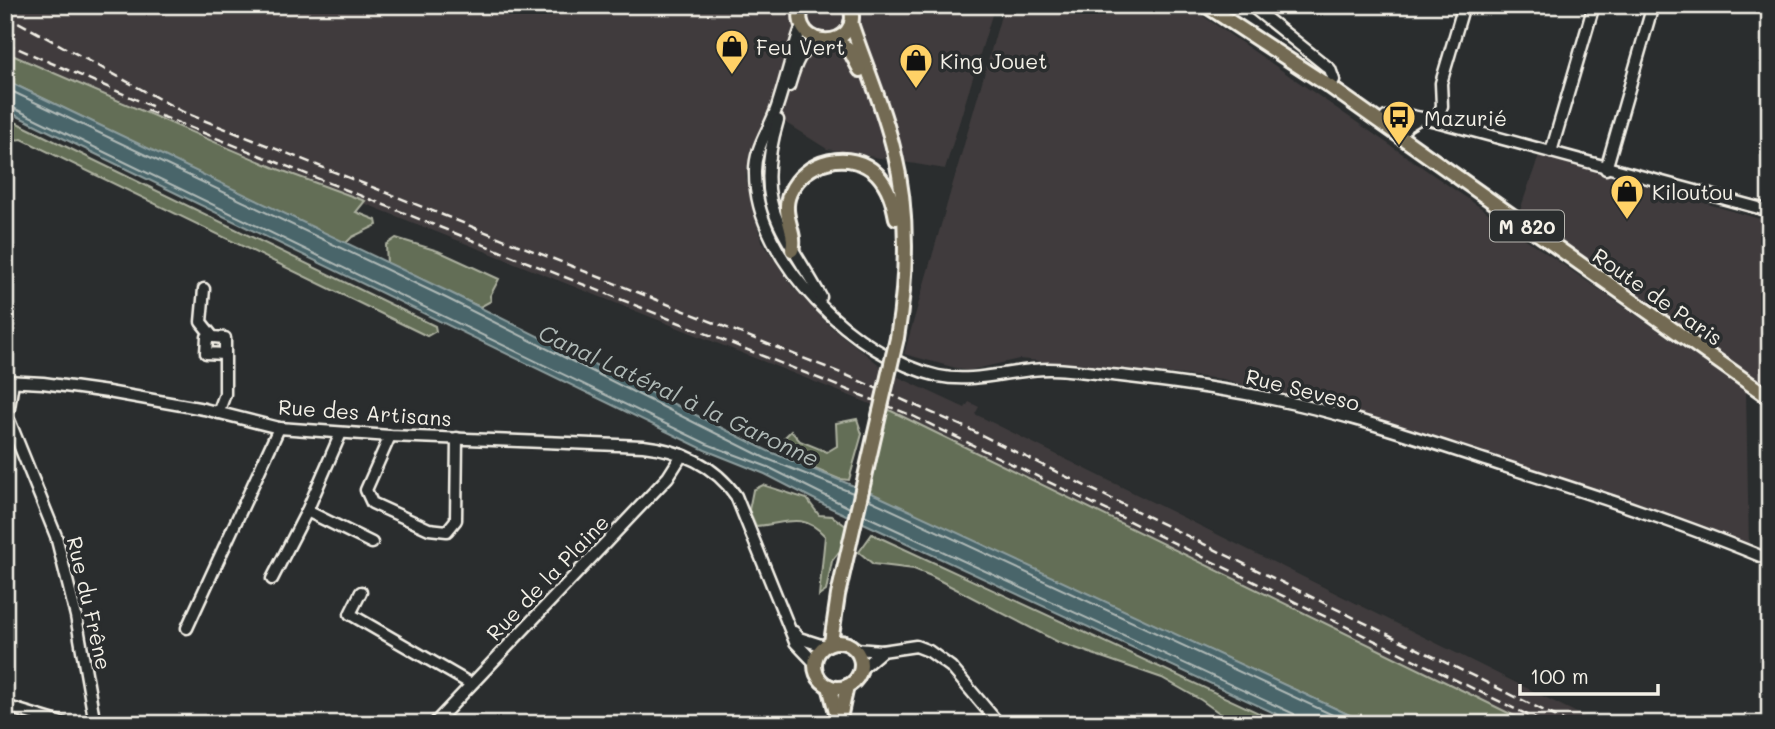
<svg xmlns="http://www.w3.org/2000/svg" width="1775" height="729" font-family="Mali,sans-serif">
	<rect width="100%" height="100%" fill="#2a2d2e"/>
	<filter id="ink" filterUnits="userSpaceOnUse"><feTurbulence type="fractalNoise" baseFrequency=".0143" numOctaves="2"/><feDisplacementMap in="SourceGraphic" scale="14" xChannelSelector="R" yChannelSelector="G"/><feConvolveMatrix kernelMatrix="1 2 1 2 8 2 1 2 1" color-interpolation-filters="sRGB"/></filter>
	<g filter="url(#ink)">
		<g fill="#3f3b3c">
			<polygon points="5,5 995,5 945,169 827,149 770,113 750,152 746,177 761,240 792,286 830,326 882,367 873,405 275,168 27,63 5,52"/>
			<polygon points="1004,5 1187,5 1746,391 1749,548 1637,502 1223,379 1019,359 967,371 904,354"/>
			<polygon points="1539,155 1770,222 1770,390 1520,210"/>
			<polygon points="894,375 965,408 969,402 979,407 975,414 1599,724 1531,724 886,409"/>
		</g>
		<g fill="#636e56" stroke="#acb09f" stroke-width="2">
			<polygon points="5,52 275,168 365,201 356,212 376,220 377,225 352,237 345,244 5,80"/>
			<polygon points="5,117 435,326 436,331 427,336 22,139 5,141"/>
			<polygon points="396,238 438,251 499,279 490,296 491,301 480,307 387,264 386,245"/>
			<polygon points="881,406 1531,724 1369,724 862,490"/>
			<polygon points="857,419 862,434 849,480 839,479 798,462 783,439 791,431 800,441 827,452 837,446 836,423"/>
			<path d="M 763,485 L 807,499 L 819,515 L 832,516 L 846,526 L 842,548 L 832,561 L 826,591 L 819,596 L 825,536 C 802,511 785,524 756,526 L 749,510 L 753,490 Z"/>
			<polygon points="872,534 1274,720 1279,724 1235,724 1201,700 1162,678 1058,642 931,576 914,569 873,564 859,552"/>
		</g>
		<polygon fill="#48656b" stroke="#8d9d9d" stroke-width="2" points="5,80 451,293 768,451 876,495 1369,724 1298,724 831,508 765,474 705,450 5,110"/>
		<g fill="none" stroke-linecap="round" stroke-linejoin="round">
			<g stroke="#afb9b6" stroke-width="2">
				<polyline points="5,88 448,299 765,458 853,493"/>
				<polyline points="5,104 707,444 768,467 850,508"/>
				<polyline points="868,499 1352,724"/>
				<polyline points="864,515 1294,714 1299,724"/>
			</g>
			<defs>
				<g id="minor">
					<polyline points="1250,5 1330,69 1334,80 1329,86"/>
					<path d="M 802,25 C 792,52 786,80 777,107 C 769,131 754,148 755,174 C 755,261 857,358 938,376 C 975,384 1012,369 1049,369 C 1073,369 1097,374 1121,376 C 1173,382 1225,389 1277,400 C 1347,414 1417,438 1485,460 C 1581,491 1677,521 1770,560"/>
					<path d="M 789,86 C 795,66 799,50 819,40"/>
					<path d="M 778,120 C 752,207 782,226 821,297"/>
					<polyline points="1436,121 1442,106 1441,83 1464,5"/>
					<polyline points="1381,123 1386,117 1407,115 1436,121 1770,211"/>
					<polyline points="1400,137 1407,126 1420,118"/>
					<polyline points="1551,152 1594,5"/>
					<polyline points="1606,169 1653,5"/>
					<polyline points="204,289 201,322 213,337 225,338 225,394 218,413"/>
					<polyline points="213,337 207,337 206,353 224,354"/>
					<path d="M 5,381 L 43,383 L 108,392 L 204,409 L 279,428 L 390,436 L 643,446 C 680,450 715,465 736,496 L 795,642 L 815,663"/>
					<polyline points="5,410 56,536 76,616 95,724"/>
					<polyline points="8,414 13,382"/>
					<polyline points="390,436 366,490 372,503 429,529 447,531 456,520 457,438"/>
					<polyline points="307,511 372,543"/>
					<polyline points="272,579 307,511 341,433"/>
					<polyline points="361,592 350,614 471,684"/>
					<polyline points="187,628 279,428"/>
					<polyline points="794,632 799,638 824,646"/>
					<polyline points="856,649 882,651 916,646 929,651 951,667 999,724"/>
					<polyline points="861,669 882,651"/>
					<polyline points="5,706 65,724"/>
					<polyline points="434,724 668,477 682,455"/>
				</g>
				<g id="major">
					<path d="M 802,5 C 788,52 865,52 850,5"/>
					<polyline points="1205,5 1329,86 1770,398"/>
					<path d="M 851,23 C 865,65 884,107 894,151 C 909,211 907,277 897,338"/>
					<polyline points="834,40 849,49 860,70"/>
					<path d="M 792,250 C 798,233 780,215 790,193 C 804,160 851,148 877,174 C 889,187 893,202 896,218"/>
					<circle cx="838" cy="665" r="23"/>
					<polyline points="831,642 838,595 880,411"/>
					<polyline points="829,686 839,724"/>
					<polyline points="839,723 847,686"/>
				</g>
			</defs>
			<use href="#minor" stroke="#f4f1e8" stroke-width="15"/>
			<use href="#major" stroke="#f4f1e8" stroke-width="18"/>
			<use href="#minor" stroke="#2a2d2e" stroke-width="10"/>
			<use href="#major" stroke="#736b52" stroke-width="12"/>
			<g stroke="#f4f1e8" stroke-width="2.5" stroke-dasharray="10 5" stroke-linecap="butt">
				<polyline points="5,15 183,112 846,375 969,429 1571,724"/>
				<polyline points="5,43 156,108"/>
				<polyline points="146,110 913,416 1546,724"/>
			</g>
			<defs>
				<polyline id="major-bridge" points="880,411 897,338"/>
			</defs>
			<use href="#major-bridge" stroke="#f4f1e8" stroke-width="18" stroke-linecap="butt"/>
			<use href="#major-bridge" stroke="#736b52" stroke-width="12"/>
		</g>
	</g>
	<defs>
		<symbol id="shop-pin" viewBox="-11 -11 22 30"><path d="M0 17L-7.5 6A9.5 9.5 0 1 1 7.5 6Z" fill="#ffd166" stroke="#2a2d2e"/><path d="M-5-2.5h2.3a2.7 3.5 0 0 1 5.4 0H5L5.5 6h-11ZM-1.5-2.5h3a1.5 2.3 0 0 0-3 0Z" fill="#111"/></symbol>
		<symbol id="bus-pin" viewBox="-11 -11 22 30"><path d="M0 17L-7.5 6A9.5 9.5 0 1 1 7.5 6Z" fill="#ffd166" stroke="#2a2d2e"/><path d="M-5-6H5V4H4V6H2V4H-2V6H-4V4H-5ZM-3.5-4V0h7V-4ZM-3.5 1.2v1.5H-2V1.2ZM2 1.2v1.5H3.5V1.2Z" fill="#111"/></symbol>
	</defs>
	<g fill-rule="evenodd">
		<use href="#shop-pin" x="713" y="27" width="38" height="52"/>
		<use href="#shop-pin" x="897" y="41" width="38" height="52"/>
		<use href="#bus-pin" x="1380" y="98" width="38" height="52"/>
		<use href="#shop-pin" x="1608" y="172" width="38" height="52"/>
	</g>
	<g text-anchor="middle" dominant-baseline="central" stroke-width="7" stroke-linejoin="round" paint-order="stroke">
		<rect fill="#2a2d2e" stroke="#b7b6b0" stroke-width="2" x="1490" y="210.5" width="74" height="31" rx="5"/>
		<g font-size="19" font-weight="bold" fill="#f4f1e8">
			<text x="1527" y="226">M 820</text>
		</g>
		<g font-size="21" fill="#f4f1e8" stroke="#2a2d2e" text-anchor="start">
			<text x="756" y="46">Feu Vert</text>
			<text x="940" y="60">King Jouet</text>
			<text x="1424" y="117">Mazurié</text>
			<text x="1652" y="191">Kiloutou</text>
		</g>
		<g font-size="21" fill="#f4f1e8" stroke="#2a2d2e">
			<text transform="translate(1658 296) rotate(35)">Route de Paris</text>
			<text transform="translate(1303 389) rotate(14)">Rue Seveso</text>
			<text transform="translate(365 412) rotate(4)">Rue des Artisans</text>
			<text transform="translate(547 577) rotate(-46)">Rue de la Plaine</text>
			<text transform="translate(90 603) rotate(77)">Rue du Frêne</text>
		</g>
		<g font-size="23" font-style="italic" fill="#afb9b6" stroke="#2a2d2e">
			<text transform="translate(679 395) rotate(25)">Canal Latéral à la Garonne</text>
		</g>
	</g>
	<rect width="1775" height="729" fill="none" stroke="#2a2d2e" stroke-width="28"/>
	<rect x="14" y="14" width="1747" height="701" fill="none" stroke="#f4f1e8" stroke-width="2.5" filter="url(#ink)"/>
	<path d="M1520 684v10h138v-10" fill="none" stroke="#f4f1e8" stroke-width="3.5"/>
	<text x="1530" y="684" font-size="21" fill="#f4f1e8" stroke="#2a2d2e" stroke-width="5" paint-order="stroke">100 m</text>
</svg>
